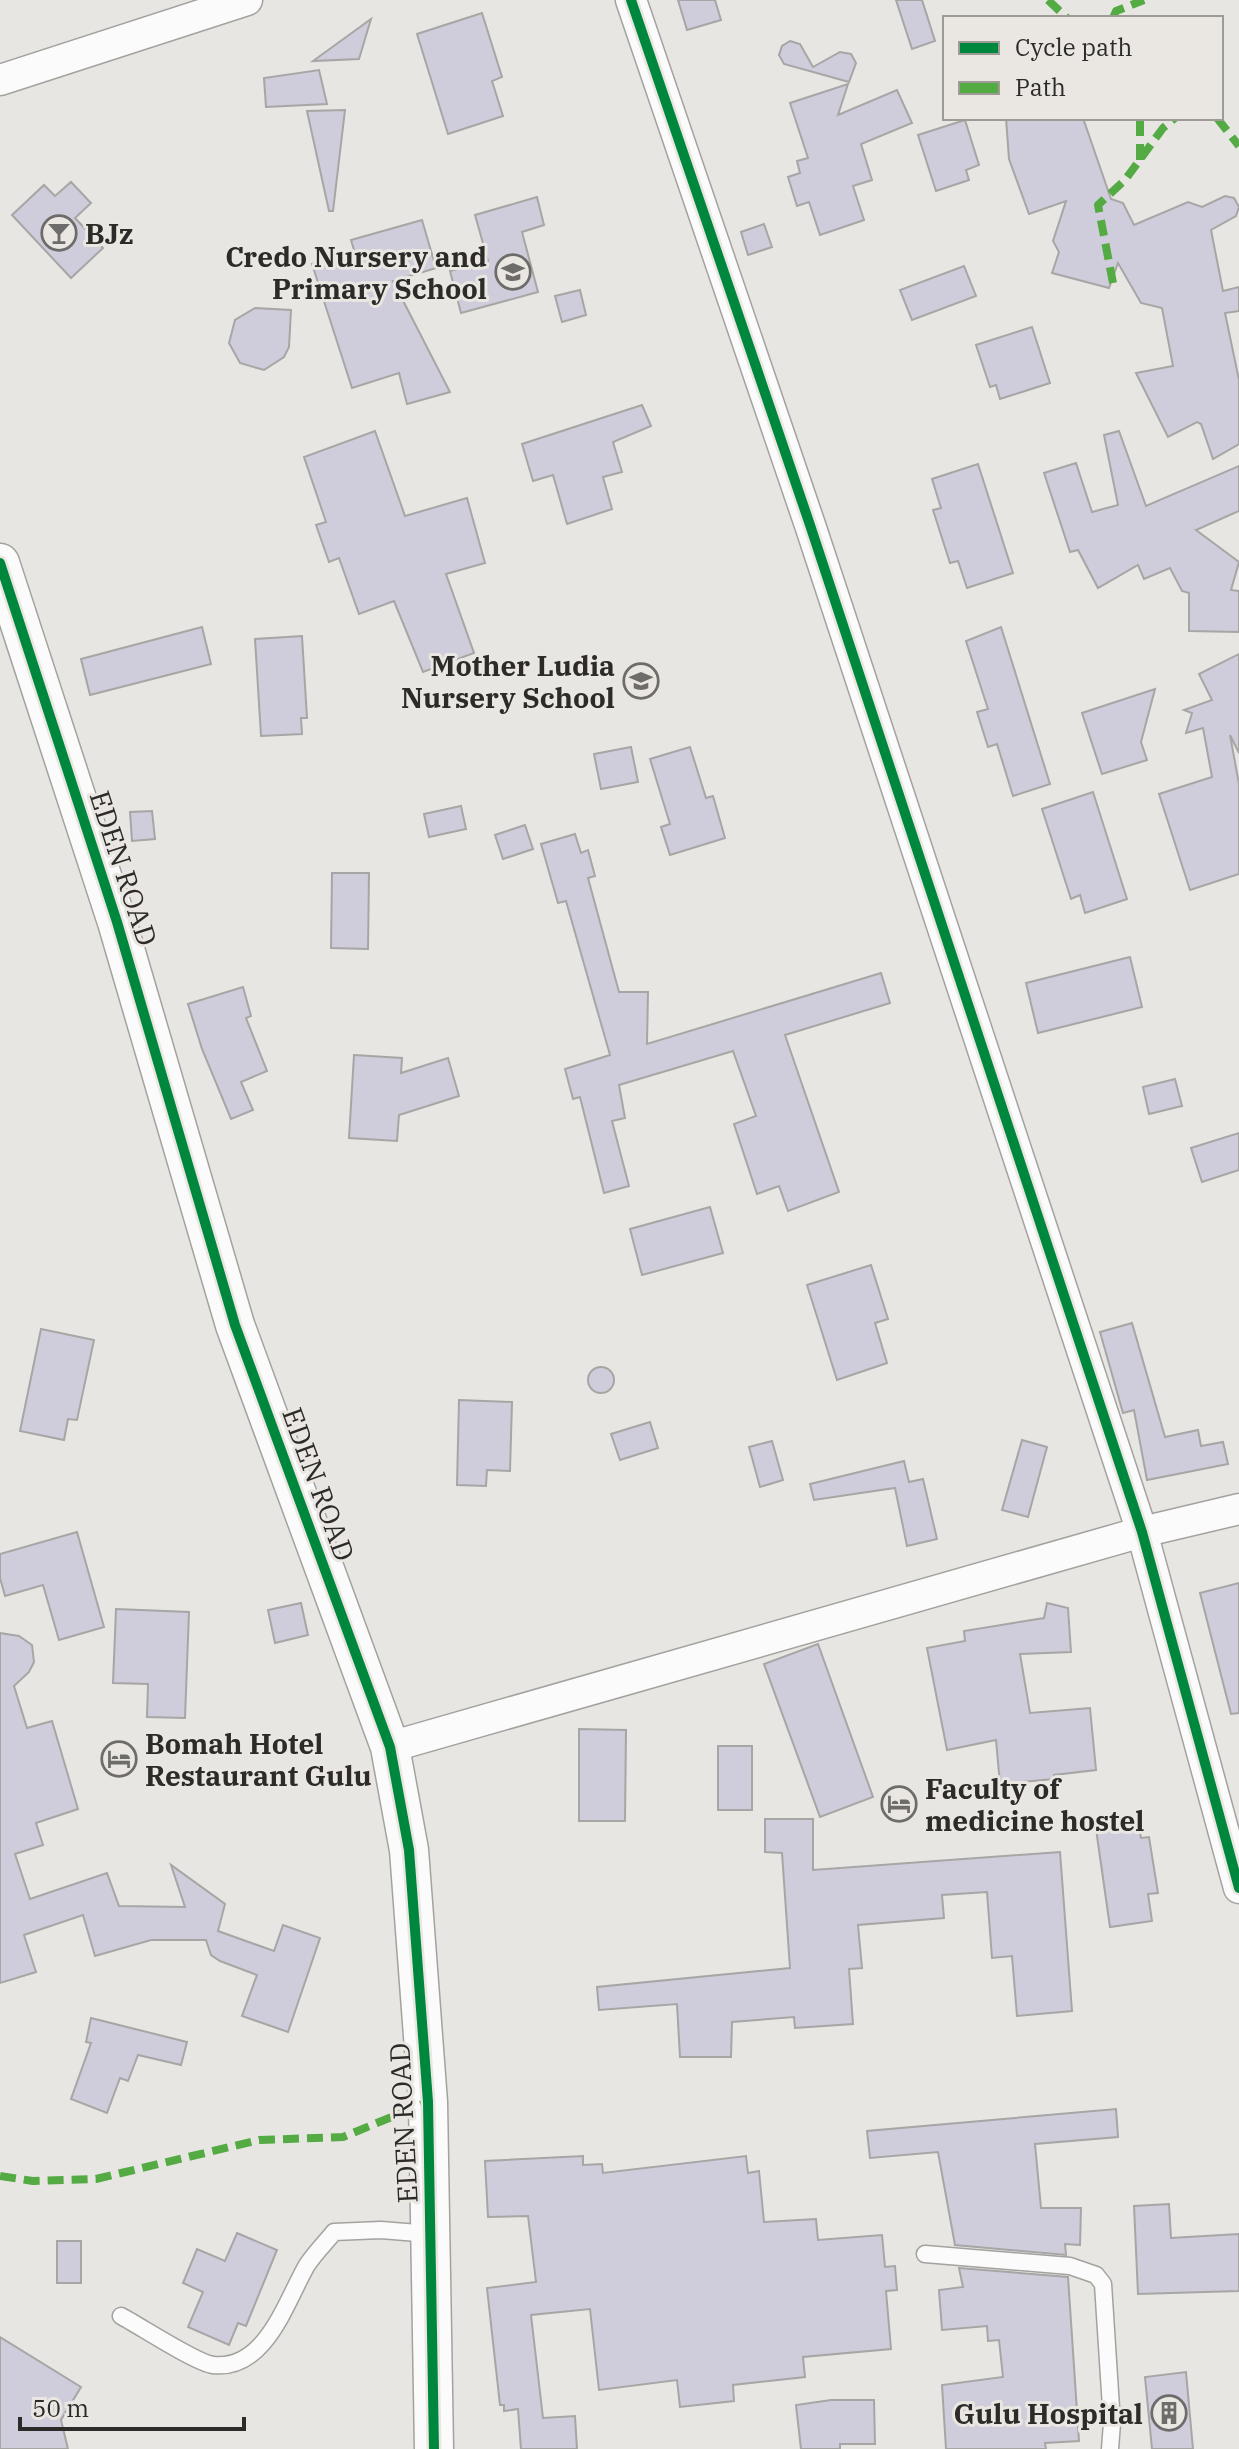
<svg xmlns="http://www.w3.org/2000/svg" width="1239" height="2449" font-family="'IBM Plex Serif',serif">
	<rect width="100%" height="100%" fill="#e8e6e3"/>
	<g fill="#cfccdb" stroke="#a7a6a5" stroke-width="2">
		<polygon points="678,0 715,0 721,20 687,30"/>
		<polygon points="896,0 922,0 935,41 912,49"/>
		<polygon points="482,13 502,77 492,81 503,116 448,134 417,34"/>
		<polygon points="371,19 359,59 313,61"/>
		<polygon points="790,41 800,44 813,67 840,52 851,54 856,63 849,82 784,64 779,55 782,46"/>
		<polygon points="319,70 327,104 266,107 264,78"/>
		<polygon points="848,84 838,115 897,90 912,123 861,144 872,180 853,186 864,220 820,235 809,202 797,206 788,177 800,173 797,161 808,158 790,103"/>
		<polygon points="345,110 333,211 329,211 307,111"/>
		<polygon points="1006,118 1083,118 1111,199 1123,203 1134,225 1188,202 1202,207 1225,196 1234,198 1239,207 1236,216 1211,230 1223,291 1239,287 1239,311 1225,313 1239,380 1239,444 1213,459 1201,424 1197,422 1168,437 1136,373 1173,366 1162,308 1141,303 1118,263 1109,288 1052,273 1059,252 1053,241 1066,201 1029,214 1009,159"/>
		<polygon points="965,120 979,165 966,170 969,180 936,191 918,135"/>
		<polygon points="71,182 91,203 75,218 103,248 71,278 12,215 44,185 55,196"/>
		<polygon points="537,197 544,225 522,232 538,292 461,313 450,271 488,261 475,215"/>
		<polygon points="422,220 436,268 393,281 450,392 407,404 399,373 352,388 312,264 354,250 351,240"/>
		<polygon points="764,224 772,247 748,255 741,232"/>
		<polygon points="964,266 976,296 912,320 900,290"/>
		<polygon points="580,290 586,315 562,322 555,296"/>
		<polygon points="255,308 291,310 289,347 284,357 264,370 240,363 229,343 235,320"/>
		<polygon points="1032,327 1050,383 1000,399 996,385 990,387 976,345"/>
		<polygon points="642,405 651,426 613,442 622,472 603,477 612,509 567,524 553,475 533,481 522,444"/>
		<polygon points="375,431 405,516 467,498 485,563 446,574 474,653 423,672 394,601 359,614 339,558 329,562 316,525 326,522 304,457"/>
		<polygon points="1119,431 1146,506 1239,466 1239,511 1196,530 1239,562 1231,590 1239,591 1239,632 1189,631 1189,593 1182,591 1170,568 1144,579 1138,565 1098,588 1078,550 1070,552 1044,473 1076,463 1092,512 1118,505 1104,435"/>
		<polygon points="978,464 1013,573 967,588 958,561 950,563 933,510 941,508 932,479"/>
		<polygon points="202,627 211,664 90,695 81,659"/>
		<polygon points="1001,627 1050,784 1013,796 997,744 988,747 977,712 988,709 966,641"/>
		<polygon points="302,636 307,718 301,718 302,734 261,736 255,639"/>
		<polygon points="1239,654 1239,753 1230,735 1239,784 1239,874 1190,890 1159,794 1212,777 1203,728 1186,733 1192,713 1184,710 1212,700 1199,674"/>
		<polygon points="1155,689 1141,742 1147,760 1102,774 1082,713"/>
		<polygon points="631,747 638,782 601,789 594,754"/>
		<polygon points="690,747 706,798 713,796 725,838 670,855 661,827 670,824 650,759"/>
		<polygon points="1093,792 1127,899 1085,913 1080,895 1071,899 1042,809"/>
		<polygon points="461,806 466,829 429,837 424,814"/>
		<polygon points="152,811 155,839 132,841 130,812"/>
		<polygon points="525,825 533,849 503,859 495,835"/>
		<polygon points="575,834 581,853 588,850 595,876 588,878 619,992 648,992 647,1044 881,973 890,1003 785,1035 839,1192 788,1211 779,1186 757,1194 734,1124 756,1116 733,1051 619,1085 625,1118 612,1121 629,1186 604,1193 580,1097 573,1099 565,1069 610,1055 566,901 558,903 541,844"/>
		<polygon points="332,873 369,873 368,949 331,948"/>
		<polygon points="1130,957 1142,1007 1038,1033 1026,983"/>
		<polygon points="243,987 251,1016 246,1018 267,1071 241,1082 253,1110 231,1119 202,1049 188,1004"/>
		<polygon points="354,1055 402,1058 401,1073 448,1058 459,1096 399,1115 397,1141 349,1138"/>
		<polygon points="1175,1079 1182,1106 1149,1114 1143,1087"/>
		<polygon points="1239,1133 1239,1170 1202,1182 1191,1148"/>
		<polygon points="710,1207 723,1253 642,1275 630,1229"/>
		<polygon points="871,1265 888,1319 875,1323 887,1363 837,1380 807,1285"/>
		<polygon points="1132,1323 1165,1437 1198,1430 1201,1446 1223,1442 1228,1464 1147,1480 1134,1410 1123,1413 1100,1332"/>
		<polygon points="41,1329 94,1340 77,1420 68,1419 64,1440 20,1431"/>
		<circle cx="601" cy="1380" r="13"/>
		<polygon points="459,1400 512,1402 510,1471 487,1470 486,1486 457,1485"/>
		<polygon points="650,1422 658,1448 620,1460 611,1434"/>
		<polygon points="1022,1440 1047,1447 1028,1517 1002,1510"/>
		<polygon points="772,1441 783,1480 760,1487 749,1447"/>
		<polygon points="904,1461 909,1482 923,1479 937,1539 907,1546 895,1488 814,1500 810,1484"/>
		<polygon points="77,1532 104,1627 59,1640 43,1585 5,1596 0,1578 0,1554"/>
		<polygon points="1239,1583 1239,1713 1231,1714 1200,1593"/>
		<polygon points="301,1603 308,1635 275,1643 268,1610"/>
		<polygon points="1047,1603 1068,1608 1071,1652 1020,1654 1030,1713 1090,1708 1096,1770 1054,1775 1054,1779 1000,1784 996,1740 947,1750 927,1648 965,1641 964,1631 1044,1618"/>
		<polygon points="116,1609 189,1612 185,1718 147,1717 148,1684 113,1683"/>
		<polygon points="0,1633 19,1636 32,1645 34,1662 29,1672 14,1686 27,1728 52,1721 78,1809 36,1823 43,1845 15,1854 30,1899 107,1873 119,1906 185,1907 171,1865 225,1904 218,1931 274,1951 283,1925 320,1938 288,2032 242,2016 257,1975 220,1961 211,1955 206,1940 151,1940 95,1956 83,1915 24,1935 36,1972 0,1983"/>
		<polygon points="818,1644 873,1797 820,1817 764,1664"/>
		<polygon points="579,1729 626,1730 625,1821 579,1821"/>
		<rect x="718" y="1746" width="34" height="64"/>
		<polygon points="765,1819 813,1819 813,1870 1060,1852 1072,2011 1017,2016 1012,1956 992,1958 987,1892 942,1895 944,1918 858,1925 862,1968 849,1969 853,2024 795,2028 794,2017 732,2022 731,2057 680,2057 677,2004 599,2010 597,1987 790,1968 782,1853 765,1852"/>
		<polygon points="1138,1822 1141,1838 1149,1837 1158,1893 1148,1894 1152,1921 1110,1927 1096,1829"/>
		<polygon points="91,2018 187,2042 181,2065 138,2055 128,2081 120,2078 107,2113 71,2099 91,2043 86,2042"/>
		<polygon points="1116,2109 1118,2137 1035,2144 1041,2208 1081,2208 1080,2245 1065,2244 1066,2255 955,2245 938,2152 870,2158 867,2131"/>
		<polygon points="583,2156 583,2165 602,2164 603,2173 746,2156 748,2173 759,2171 764,2222 816,2219 818,2240 882,2235 885,2267 895,2266 897,2290 886,2291 891,2349 803,2357 805,2377 733,2385 734,2401 680,2407 677,2380 599,2390 590,2309 531,2315 543,2418 575,2416 577,2449 521,2449 518,2409 504,2411 504,2405 500,2405 487,2288 536,2282 528,2216 488,2217 485,2161"/>
		<polygon points="1169,2204 1171,2238 1239,2234 1239,2291 1138,2294 1134,2206"/>
		<polygon points="237,2233 277,2250 246,2326 238,2323 229,2345 188,2327 203,2292 183,2283 197,2249 225,2261"/>
		<rect x="57" y="2241" width="24" height="42"/>
		<polygon points="959,2268 1068,2277 1079,2441 1045,2443 1046,2449 946,2449 942,2385 1003,2377 999,2340 988,2341 987,2326 942,2330 939,2290 963,2287"/>
		<polygon points="0,2337 81,2387 61,2420 68,2449 0,2449"/>
		<polygon points="1186,2372 1193,2449 1152,2449 1145,2377"/>
		<polygon points="831,2400 874,2400 875,2444 840,2444 840,2449 801,2449 796,2405"/>
	</g>
	<g fill="none" stroke-linecap="round" stroke-linejoin="round">
		<defs>
			<g id="service">
				<polyline points="925,2254 1070,2266 1096,2275 1103,2284 1112,2423 1110,2449"/>
				<path d="M 121,2316 C 140,2326 196,2363 213,2365 C 266,2371 286,2301 307,2265 C 315,2253 326,2242 334,2232 L 381,2230 L 430,2234"/>
			</g>
			<g id="minor">
				<polyline points="631,0 810,525 1142,1532 1239,1888"/>
				<polyline points="0,80 247,0"/>
				<polyline points="390,1747 1142,1532 1239,1509"/>
			</g>
			<polyline id="tertiary" points="0,563 117,922 235,1325 390,1747 409,1850 428,2102 434,2449"/>
		</defs>
		<use href="#service" stroke="#a3a29f" stroke-width="19"/>
		<use href="#minor" stroke="#a3a29f" stroke-width="33"/>
		<use href="#tertiary" stroke="#a3a29f" stroke-width="41"/>
		<use href="#service" stroke="#fcfbfb" stroke-width="16"/>
		<use href="#minor" stroke="#fcfbfb" stroke-width="30"/>
		<use href="#tertiary" stroke="#fcfbfb" stroke-width="38"/>
		<g stroke="#54ab44" stroke-width="8" stroke-dasharray="16 8" stroke-linecap="butt">
			<polyline points="1048,0 1067,18"/>
			<polyline points="1113,18 1116,11 1144,0"/>
			<polyline points="1217,118 1239,146"/>
			<polyline points="1140,160 1140,118"/>
			<polyline points="1113,283 1098,205 1125,180 1163,128 1175,118"/>
			<polyline points="0,2176 33,2181 96,2179 259,2140 343,2137 428,2102"/>
		</g>
		<defs>
			<g id="cycleway">
				<polyline points="631,0 810,525 1142,1532 1239,1888"/>
				<polyline points="0,563 117,922 235,1325 390,1747 409,1850 428,2102 434,2449"/>
			</g>
		</defs>
		<use href="#cycleway" stroke="#eae6e1" stroke-width="15"/>
		<use href="#cycleway" stroke="#00873e" stroke-width="10"/>
	</g>
	<defs>
		<symbol id="bar-ring" viewBox="-11 -11 22 22"><circle r="9.5" fill="#eae6e1" stroke="#6e6c6a" stroke-width="1.5"/><path d="M-6-5H6L.8 .8V4.5H3.5V6h-7V4.5H-.8V.8Z" fill="#6e6c6a"/></symbol>
		<symbol id="school-ring" viewBox="-11 -11 22 22"><circle r="9.5" fill="#eae6e1" stroke="#6e6c6a" stroke-width="1.5"/><path d="M0-5L7-2L0 1L-7-2ZM-4 1L0 2.5L4 1V4Q0 6-4 4Z" fill="#6e6c6a"/></symbol>
		<symbol id="hotel-ring" viewBox="-11 -11 22 22"><circle r="9.5" fill="#eae6e1" stroke="#6e6c6a" stroke-width="1.5"/><path d="M-6-4.5h1.5V1H6V5H4.5V3h-9V5H-6ZM-4 0a1.8 1.8 0 1 1 3.6 0ZM.5 0V-2.5h3Q6-2.5 6 0Z" fill="#6e6c6a"/></symbol>
		<symbol id="building-ring" viewBox="-11 -11 22 22"><circle r="9.5" fill="#eae6e1" stroke="#6e6c6a" stroke-width="1.5"/><path d="M-4-6H4V6H1V3H-1V6H-4ZM-2.5-4.3h1.7v1.8h-1.7ZM.8-4.3h1.7v1.8H.8ZM-2.5-1h1.7V.8h-1.7ZM.8-1h1.7V.8H.8Z" fill="#6e6c6a"/></symbol>
	</defs>
	<g fill-rule="evenodd">
		<use href="#bar-ring" x="39" y="213" width="40" height="40"/>
		<use href="#school-ring" x="493" y="252" width="40" height="40"/>
		<use href="#school-ring" x="621" y="661" width="40" height="40"/>
		<use href="#hotel-ring" x="99" y="1739" width="40" height="40"/>
		<use href="#hotel-ring" x="879" y="1784" width="40" height="40"/>
		<use href="#building-ring" x="1149" y="2393" width="40" height="40"/>
	</g>
	<g text-anchor="middle" dominant-baseline="central" stroke-width="6" stroke-linejoin="round" paint-order="stroke">
		<g font-size="28" font-weight="bold" fill="#2c2b29" stroke="#eae6e1" text-anchor="start">
			<text x="85" y="233">BJz</text>
			<text x="487" y="256" text-anchor="end">Credo Nursery and<tspan x="487" dy="32">Primary School</tspan></text>
			<text x="615" y="665" text-anchor="end">Mother Ludia<tspan x="615" dy="32">Nursery School</tspan></text>
			<text x="145" y="1743">Bomah Hotel<tspan x="145" dy="32">Restaurant Gulu</tspan></text>
			<text x="925" y="1788">Faculty of<tspan x="925" dy="32">medicine hostel</tspan></text>
			<text x="1143" y="2413" text-anchor="end">Gulu Hospital</text>
		</g>
		<g font-size="28" fill="#2c2b29" stroke="#eae6e1">
			<text transform="translate(124 868) rotate(72)">EDEN ROAD</text>
			<text transform="translate(319 1484) rotate(70)">EDEN ROAD</text>
			<text transform="translate(403 2123) rotate(-93)">EDEN ROAD</text>
		</g>
	</g>
	<rect x="943" y="16" width="280" height="104" fill="#eae6e1" stroke="#9e9b97" stroke-width="2"/>
	<rect x="959" y="42" width="40" height="12" fill="#00873e" stroke="#9e9b97" stroke-width="2"/>
	<text x="1015" y="56" font-size="24" fill="#2c2b29">Cycle path</text>
	<rect x="959" y="82" width="40" height="12" fill="#54ab44" stroke="#9e9b97" stroke-width="2"/>
	<text x="1015" y="96" font-size="24" fill="#2c2b29">Path</text>
	<path d="M20 2417v12h224v-12" fill="none" stroke="#2c2b29" stroke-width="4"/>
	<text x="32" y="2417" font-size="24" fill="#2c2b29" stroke="#eae6e1" stroke-width="6" paint-order="stroke">50 m</text>
</svg>
